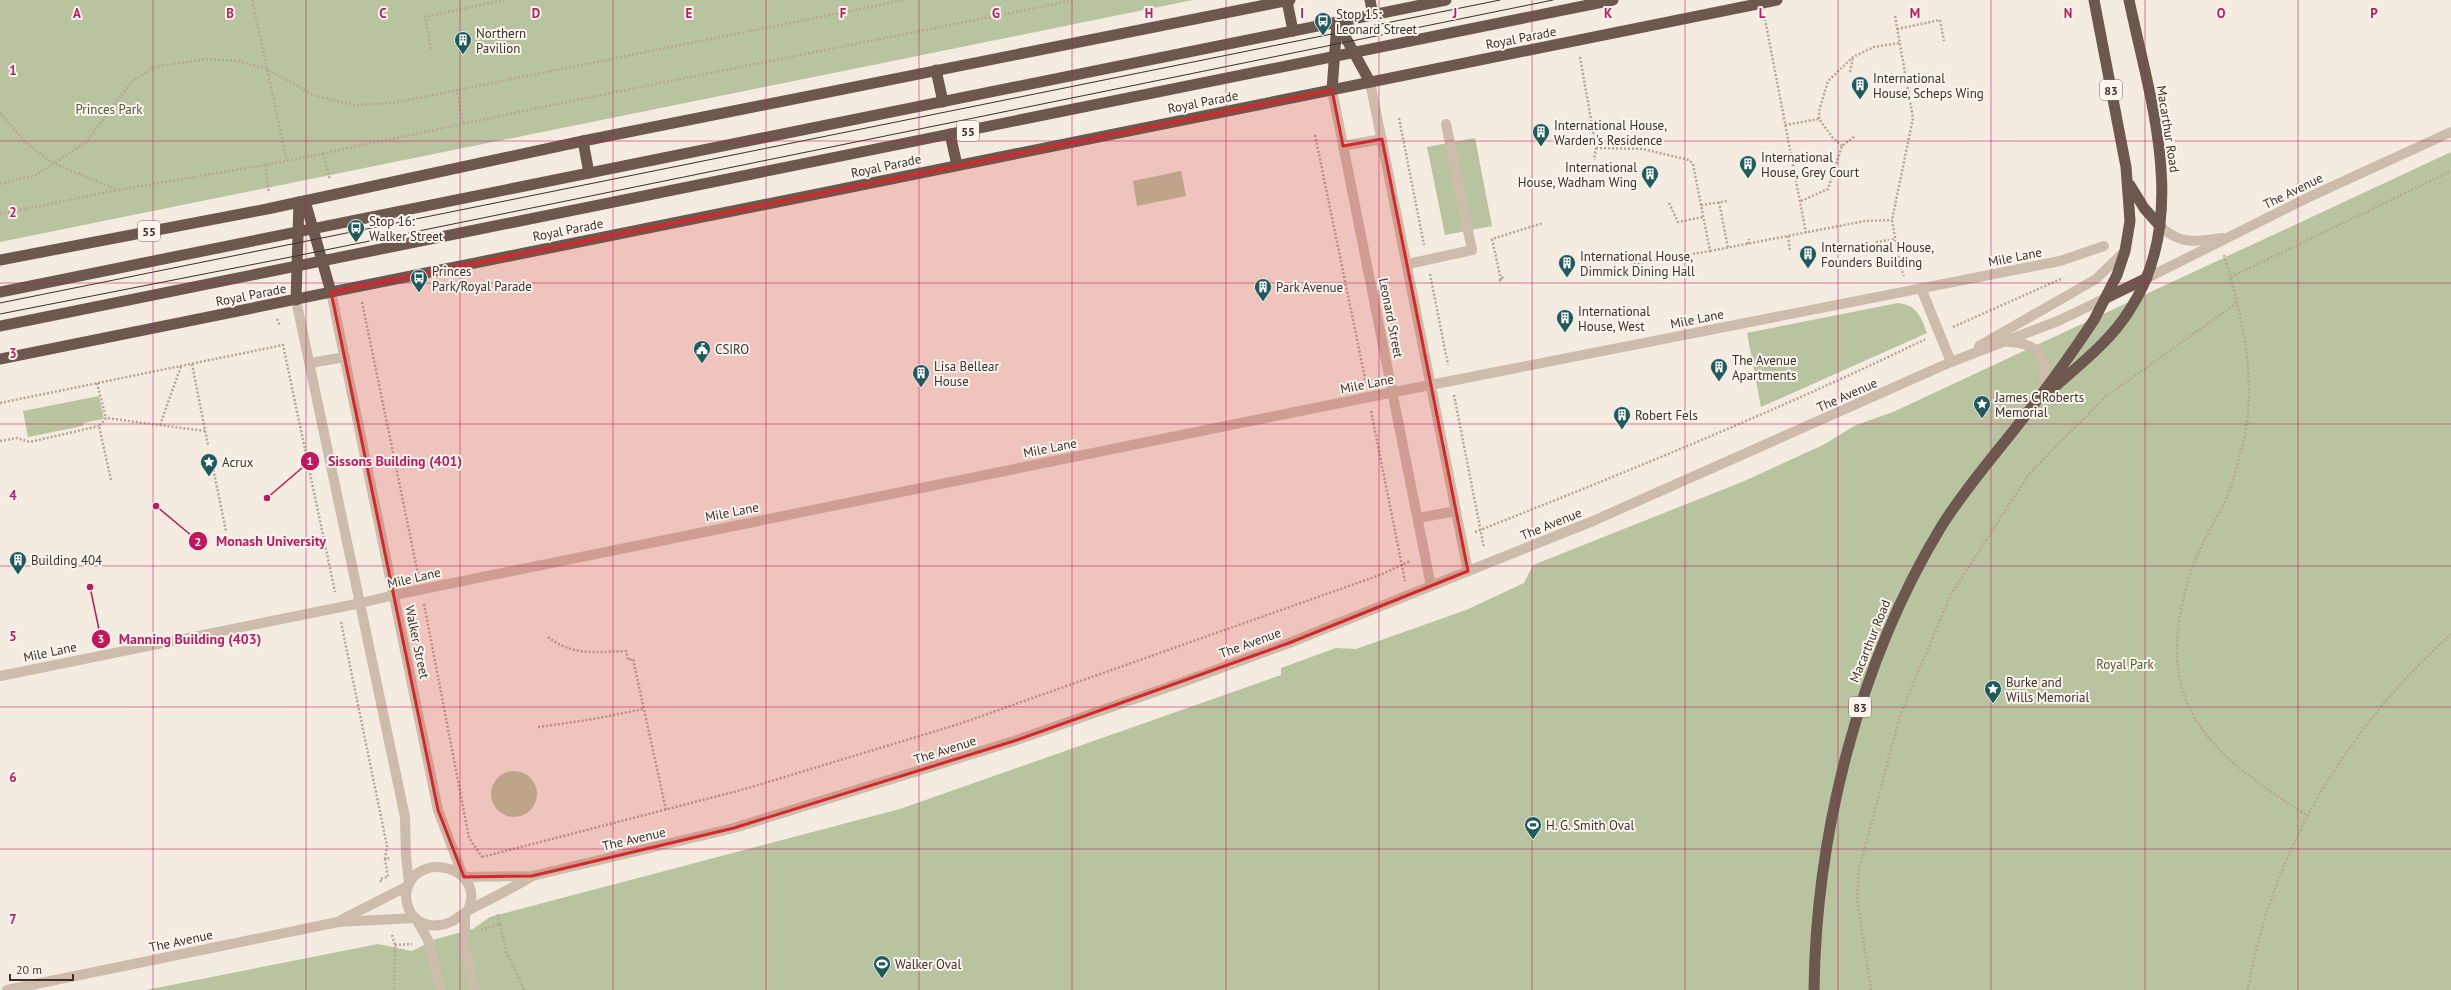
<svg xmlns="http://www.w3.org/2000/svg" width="2451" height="990" font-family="'PT Sans',sans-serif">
	<rect width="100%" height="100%" fill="#f4ebe1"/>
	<g fill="#b8c4a0">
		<polygon points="0,0 1193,0 0,242"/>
		<polygon points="1475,138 1492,226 1445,235 1427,147"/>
		<polygon points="2451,152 2451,990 146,990 378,944 412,951 436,939 473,929 490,917 900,809 1281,675 1281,668 1336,648 1356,649 1466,610 1524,583 1533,565 1742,482 1823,445 1856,425 1893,412"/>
		<polygon points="1181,171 1186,196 1137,206 1133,181"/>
		<path d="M 1898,303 C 1917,305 1921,317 1927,333 L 1761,407 L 1747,333 Z"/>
		<polygon points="99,396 104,419 83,423 83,426 28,437 23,411"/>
		<circle cx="514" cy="794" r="23"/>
	</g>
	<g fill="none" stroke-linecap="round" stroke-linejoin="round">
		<g stroke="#b9a596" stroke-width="2.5" stroke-dasharray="2 2" stroke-linecap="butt">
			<polyline points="252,0 287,161"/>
			<polyline points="1895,16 1913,118 1892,220 1900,266 1904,276"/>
			<polyline points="1765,19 1806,233"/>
			<polyline points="1897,29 1940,20 1944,41"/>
			<polyline points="431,49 425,17 504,0"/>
			<polyline points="1580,57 1596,148 1594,160"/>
			<polyline points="1850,72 1853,58"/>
			<polyline points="457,89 463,124"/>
			<polyline points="1892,94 1908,91"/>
			<polyline points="0,113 25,142 53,163 118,190"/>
			<polyline points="1399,118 1424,245"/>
			<polyline points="1785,125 1819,119"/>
			<polyline points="1315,135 1366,383"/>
			<polyline points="1842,146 1833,138 1819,119 1819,111 1828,81 1853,57 1874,47 1900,43"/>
			<polyline points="1596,148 1643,149 1689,160 1693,164 1710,251 1632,264 1635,279"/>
			<polyline points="323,153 330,180"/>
			<polyline points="265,165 269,193"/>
			<polyline points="0,184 36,175 86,142 131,83 153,67 207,59 238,61 267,69 313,95 354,105 393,103 904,0"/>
			<polyline points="1801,201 1828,189 1842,146 1855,136"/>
			<polyline points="1719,202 1728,248"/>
			<polyline points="1669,203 1678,222 1703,217"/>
			<polyline points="1701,205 1728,201"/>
			<polyline points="0,214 118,190 287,161 576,100 1075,0"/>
			<polyline points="1788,236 1790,251"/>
			<polyline points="1748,244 1749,239"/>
			<polyline points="1710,251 1865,221 1892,220"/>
			<polyline points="1869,251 1875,248 1877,242 1895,239"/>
			<path d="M 2224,255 C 2242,316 2258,380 2243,443 C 2238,463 2232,487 2223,506 C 2214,523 2204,539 2197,557 C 2189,573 2184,594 2181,611 C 2159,719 2227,763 2306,815"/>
			<polyline points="1430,274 1448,365"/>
			<polyline points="2231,277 2451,171"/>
			<polyline points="1501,280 1492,239 1543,223"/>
			<polyline points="1499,281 1504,276"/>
			<polyline points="362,302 418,574"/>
			<polyline points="277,319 280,326"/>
			<polyline points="1953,327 2063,278"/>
			<polyline points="192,364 208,445"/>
			<polyline points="97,383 106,418"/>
			<polyline points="1454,395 1484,548"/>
			<polyline points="0,403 283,345 335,592"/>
			<polyline points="1371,411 1405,581"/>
			<polyline points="160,425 181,366"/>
			<polyline points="0,441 17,438 30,442 99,426"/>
			<polyline points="211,458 226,531"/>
			<polyline points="111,480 99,426 106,418 205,431"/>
			<path d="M 1475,532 C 1627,472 1779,410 1926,339"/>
			<polyline points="424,604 469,838 482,857"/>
			<polyline points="341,622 387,846 385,859"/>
			<path d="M 548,637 C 572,656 597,652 626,651 L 628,660 L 633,659 L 666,810"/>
			<polyline points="538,727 588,720 644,709"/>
			<polyline points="482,857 745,789 959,724 1380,575 1410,561"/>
			<polyline points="381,882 380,879 388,877 385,859 391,858"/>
			<polyline points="500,924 506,951 524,990"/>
			<polyline points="481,930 500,924 497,913"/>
			<polyline points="392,935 395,945 394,990"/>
			<polyline points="395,945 412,944"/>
			<polyline points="1871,990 1857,898 1859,869 1901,713 1950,596 2029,474 2105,397 2238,302"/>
			<path d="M 2248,990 C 2271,851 2348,727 2451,634"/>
		</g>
		<g stroke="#cdbbac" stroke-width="10">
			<polyline points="1408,264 1472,250 1446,124"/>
			<polyline points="1921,288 1951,362"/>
			<polyline points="310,363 345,357"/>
			<polyline points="394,595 1369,397 2060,261 2104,246"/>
			<polyline points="0,676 361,603"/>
		</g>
		<g stroke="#cdbbac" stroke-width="10">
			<polyline points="1370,82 1468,571"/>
			<polyline points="1332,90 1431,586"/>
			<polyline points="1343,146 1382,139"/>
			<path d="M 2160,226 C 2181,246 2196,241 2222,238"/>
			<polyline points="2147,278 2307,198 2451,132"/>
			<polyline points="331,292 438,810 463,876"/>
			<polyline points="296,300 405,817 406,856 409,884"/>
			<path d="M 2009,342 C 2042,343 2051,363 2041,393"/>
			<polyline points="1979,346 2096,279 2124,252"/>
			<polyline points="1418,518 1456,511"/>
			<polyline points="361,603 394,595"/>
			<polyline points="464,877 532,876 734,828 1014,741 1180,683 1289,643 1593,521 1951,362 2058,321 2108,297"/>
			<path d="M 467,912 C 489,868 418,849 407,889 C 405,897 407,906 411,913 C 417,923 429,927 440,925 C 452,924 459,916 469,910 C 490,899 511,889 531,877"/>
			<polyline points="465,913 465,946 474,990"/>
			<polyline points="416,919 428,940 440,990"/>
			<polyline points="341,920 408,886"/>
			<polyline points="7,990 338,922 415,918"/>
		</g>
		<g stroke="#6c584f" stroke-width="11">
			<polyline points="1370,0 1373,15"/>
			<polyline points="1287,1 1293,31"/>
			<polyline points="1337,22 1370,82"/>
			<polyline points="936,70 943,102"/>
			<polyline points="1332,90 1337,22"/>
			<polyline points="950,134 957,165"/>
			<polyline points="583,141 589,173"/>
			<polyline points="2130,185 2144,208 2160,226"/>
			<polyline points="305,201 331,292"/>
			<polyline points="0,260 267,209 583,141 1290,0"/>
			<polyline points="0,292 1446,0"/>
			<polyline points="2108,297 2147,278"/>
			<polyline points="296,300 299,202"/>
			<polyline points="0,326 1613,0"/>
			<polyline points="0,359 1777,0"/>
			<path d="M 2049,392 C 2076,367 2109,343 2129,311 C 2191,218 2150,100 2129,0"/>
			<path d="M 1814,990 C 1816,833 1859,662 1941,527 C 1967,485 2001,448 2031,408 C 2053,380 2074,350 2094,320 L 2117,275 L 2125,251 L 2130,221 L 2126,167 L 2094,0"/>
		</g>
		<g stroke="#3b302b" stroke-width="1">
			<polyline points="0,303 1500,0"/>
			<polyline points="0,314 296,256 1553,0"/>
		</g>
	</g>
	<path fill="#d62828" fill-opacity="0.2" stroke="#d62828" stroke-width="3" stroke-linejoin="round" d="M 1332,90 L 1343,146 L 1382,139 L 1468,571 L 1289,643 L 1014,741 L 734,828 L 532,876 L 464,877 L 438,810 L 331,292 Z"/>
	<path fill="none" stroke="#c2185b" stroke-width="1" stroke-opacity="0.55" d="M 153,0 L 153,990M 306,0 L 306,990M 460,0 L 460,990M 613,0 L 613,990M 766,0 L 766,990M 919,0 L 919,990M 1072,0 L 1072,990M 1226,0 L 1226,990M 1379,0 L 1379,990M 1532,0 L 1532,990M 1685,0 L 1685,990M 1838,0 L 1838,990M 1991,0 L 1991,990M 2145,0 L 2145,990M 2298,0 L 2298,990M 0,141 L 2451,141M 0,283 L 2451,283M 0,424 L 2451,424M 0,566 L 2451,566M 0,707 L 2451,707M 0,849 L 2451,849"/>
	<defs>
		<symbol id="bus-pin" viewBox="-11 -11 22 30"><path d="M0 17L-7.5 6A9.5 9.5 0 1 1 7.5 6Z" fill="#1f5a5e" stroke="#fbf5ee"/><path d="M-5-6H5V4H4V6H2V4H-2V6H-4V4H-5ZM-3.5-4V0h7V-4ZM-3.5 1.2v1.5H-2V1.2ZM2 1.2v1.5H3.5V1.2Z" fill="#fff"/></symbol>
		<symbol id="building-pin" viewBox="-11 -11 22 30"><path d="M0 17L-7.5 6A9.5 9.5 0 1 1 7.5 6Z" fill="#1f5a5e" stroke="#fbf5ee"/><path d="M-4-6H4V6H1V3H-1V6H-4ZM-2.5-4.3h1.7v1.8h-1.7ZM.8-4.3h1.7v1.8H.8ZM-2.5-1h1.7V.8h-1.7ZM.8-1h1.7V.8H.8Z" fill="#fff"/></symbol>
		<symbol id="civic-pin" viewBox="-11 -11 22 30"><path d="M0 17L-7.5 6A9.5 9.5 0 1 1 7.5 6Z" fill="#1f5a5e" stroke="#fbf5ee"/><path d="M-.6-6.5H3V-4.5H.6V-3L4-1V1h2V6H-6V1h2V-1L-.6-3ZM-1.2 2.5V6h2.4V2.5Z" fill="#fff"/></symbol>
		<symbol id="sight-pin" viewBox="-11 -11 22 30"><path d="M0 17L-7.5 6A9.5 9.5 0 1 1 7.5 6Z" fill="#1f5a5e" stroke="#fbf5ee"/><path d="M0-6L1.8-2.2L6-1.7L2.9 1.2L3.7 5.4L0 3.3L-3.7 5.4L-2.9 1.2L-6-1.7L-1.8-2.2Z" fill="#fff"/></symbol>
		<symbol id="stadium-pin" viewBox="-11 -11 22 30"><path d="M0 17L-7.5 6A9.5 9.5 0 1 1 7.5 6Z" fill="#1f5a5e" stroke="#fbf5ee"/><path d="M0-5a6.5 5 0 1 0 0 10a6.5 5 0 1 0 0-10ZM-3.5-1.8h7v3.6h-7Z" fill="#fff"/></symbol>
	</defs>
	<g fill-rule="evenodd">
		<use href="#bus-pin" x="1313" y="11" width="20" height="27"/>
		<use href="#building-pin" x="453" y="30" width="20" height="27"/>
		<use href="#building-pin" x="1850" y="75" width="20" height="27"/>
		<use href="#building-pin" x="1531" y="122" width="20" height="27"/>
		<use href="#building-pin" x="1738" y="154" width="20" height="27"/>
		<use href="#building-pin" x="1640" y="164" width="20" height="27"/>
		<use href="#bus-pin" x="346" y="218" width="20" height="27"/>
		<use href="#building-pin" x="1798" y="244" width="20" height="27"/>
		<use href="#building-pin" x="1557" y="253" width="20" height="27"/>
		<use href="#bus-pin" x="409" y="268" width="20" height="27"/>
		<use href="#building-pin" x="1253" y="277" width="20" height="27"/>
		<use href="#building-pin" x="1555" y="308" width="20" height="27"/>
		<use href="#civic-pin" x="692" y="339" width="20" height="27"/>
		<use href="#building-pin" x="1709" y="357" width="20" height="27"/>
		<use href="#building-pin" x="911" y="363" width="20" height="27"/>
		<use href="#sight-pin" x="1972" y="394" width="20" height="27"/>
		<use href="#building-pin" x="1612" y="405" width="20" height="27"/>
		<use href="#sight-pin" x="199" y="452" width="20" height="27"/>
		<use href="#building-pin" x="8" y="550" width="20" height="27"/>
		<use href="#sight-pin" x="1983" y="679" width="20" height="27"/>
		<use href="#stadium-pin" x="1523" y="815" width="20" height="27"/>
		<use href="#stadium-pin" x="872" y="954" width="20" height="27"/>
	</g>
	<g text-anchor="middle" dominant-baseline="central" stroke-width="4" stroke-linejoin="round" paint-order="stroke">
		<g fill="#fbf5ee" stroke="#756b66" stroke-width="1">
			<rect x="2100" y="80" width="22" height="20" rx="3"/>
			<rect x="957" y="121" width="22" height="20" rx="3"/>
			<rect x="138" y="221" width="22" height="20" rx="3"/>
			<rect x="1849" y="697" width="22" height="20" rx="3"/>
		</g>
		<g font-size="12" font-weight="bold" fill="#3b302b">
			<text x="2111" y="90">83</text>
			<text x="968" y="131">55</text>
			<text x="149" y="231">55</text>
			<text x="1860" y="707">83</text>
		</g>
		<g font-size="13" fill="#3b302b" stroke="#fbf5ee" text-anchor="start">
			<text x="1336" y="14">Stop 15:<tspan x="1336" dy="15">Leonard Street</tspan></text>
			<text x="476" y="33">Northern<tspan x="476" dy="15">Pavilion</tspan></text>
			<text x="1873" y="78">International<tspan x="1873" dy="15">House, Scheps Wing</tspan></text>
			<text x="1554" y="125">International House,<tspan x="1554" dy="15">Warden's Residence</tspan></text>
			<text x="1761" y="157">International<tspan x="1761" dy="15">House, Grey Court</tspan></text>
			<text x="1637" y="167" text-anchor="end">International<tspan x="1637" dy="15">House, Wadham Wing</tspan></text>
			<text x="369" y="221">Stop 16:<tspan x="369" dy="15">Walker Street</tspan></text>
			<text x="1821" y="247">International House,<tspan x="1821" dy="15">Founders Building</tspan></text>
			<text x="1580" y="256">International House,<tspan x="1580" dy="15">Dimmick Dining Hall</tspan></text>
			<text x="432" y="271">Princes<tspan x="432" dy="15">Park/Royal Parade</tspan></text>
			<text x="1276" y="287">Park Avenue</text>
			<text x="1578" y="311">International<tspan x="1578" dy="15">House, West</tspan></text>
			<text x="715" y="349">CSIRO</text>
			<text x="1732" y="360">The Avenue<tspan x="1732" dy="15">Apartments</tspan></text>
			<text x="934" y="366">Lisa Bellear<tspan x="934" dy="15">House</tspan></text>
			<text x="1995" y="397">James C Roberts<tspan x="1995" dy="15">Memorial</tspan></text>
			<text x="1635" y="415">Robert Fels</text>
			<text x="222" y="462">Acrux</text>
			<text x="31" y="560">Building 404</text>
			<text x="2006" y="682">Burke and<tspan x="2006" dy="15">Wills Memorial</tspan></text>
			<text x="1546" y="825">H. G. Smith Oval</text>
			<text x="895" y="964">Walker Oval</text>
		</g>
		<g font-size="13" fill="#3b302b" stroke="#fbf5ee">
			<text transform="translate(1521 38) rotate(-11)">Royal Parade</text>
			<text transform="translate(1203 102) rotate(-11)">Royal Parade</text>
			<text transform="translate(2168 129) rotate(81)">Macarthur Road</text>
			<text transform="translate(886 166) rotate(-12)">Royal Parade</text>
			<text transform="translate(2293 191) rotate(-26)">The Avenue</text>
			<text transform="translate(568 230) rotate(-11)">Royal Parade</text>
			<text transform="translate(2015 257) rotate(-11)">Mile Lane</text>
			<text transform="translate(251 295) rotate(-11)">Royal Parade</text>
			<text transform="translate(1391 318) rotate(79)">Leonard Street</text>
			<text transform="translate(1697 319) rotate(-11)">Mile Lane</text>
			<text transform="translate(1367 384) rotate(-11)">Mile Lane</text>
			<text transform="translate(1847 395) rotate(-24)">The Avenue</text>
			<text transform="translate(1050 448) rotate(-11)">Mile Lane</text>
			<text transform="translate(732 512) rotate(-11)">Mile Lane</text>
			<text transform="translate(1551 524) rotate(-22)">The Avenue</text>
			<text transform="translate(414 578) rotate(-13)">Mile Lane</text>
			<text transform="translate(1870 641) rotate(-68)">Macarthur Road</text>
			<text transform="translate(417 642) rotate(78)">Walker Street</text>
			<text transform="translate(1250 643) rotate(-20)">The Avenue</text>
			<text transform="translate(50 652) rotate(-12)">Mile Lane</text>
			<text transform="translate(945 750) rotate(-18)">The Avenue</text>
			<text transform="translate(634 839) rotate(-13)">The Avenue</text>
			<text transform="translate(181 941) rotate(-12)">The Avenue</text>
		</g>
		<g font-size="13" fill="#4a5a2e" stroke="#fbf5ee">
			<text x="109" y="109">Princes Park</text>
			<text x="2125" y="664">Royal Park</text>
		</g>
	</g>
	<g font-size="13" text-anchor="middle" font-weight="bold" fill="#c2185b" stroke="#fbf5ee" stroke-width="4" stroke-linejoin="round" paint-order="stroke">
		<text x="77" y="18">A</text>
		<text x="230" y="18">B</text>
		<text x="383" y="18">C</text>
		<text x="536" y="18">D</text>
		<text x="689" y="18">E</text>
		<text x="843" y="18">F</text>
		<text x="996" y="18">G</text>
		<text x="1149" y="18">H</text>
		<text x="1302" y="18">I</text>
		<text x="1455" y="18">J</text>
		<text x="1608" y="18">K</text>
		<text x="1762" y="18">L</text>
		<text x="1915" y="18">M</text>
		<text x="2068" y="18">N</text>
		<text x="2221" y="18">O</text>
		<text x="2374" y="18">P</text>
		<text x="13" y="75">1</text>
		<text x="13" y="217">2</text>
		<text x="13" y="358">3</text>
		<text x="13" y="500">4</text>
		<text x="13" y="641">5</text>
		<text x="13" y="782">6</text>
		<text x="13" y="924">7</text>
	</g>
	<path fill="none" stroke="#c2185b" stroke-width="1.5" d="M267 498L310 461M156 506L198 541M90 587L101 639"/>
	<g fill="#c2185b" stroke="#fbf5ee" stroke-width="1.5">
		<circle cx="267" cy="498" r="4"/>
		<circle cx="156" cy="506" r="4"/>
		<circle cx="90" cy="587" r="4"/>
		<circle cx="310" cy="461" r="10"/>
		<circle cx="198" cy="541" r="10"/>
		<circle cx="101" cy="639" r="10"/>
	</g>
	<g font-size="12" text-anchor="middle" font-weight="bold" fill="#fff">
		<text x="310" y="465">1</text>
		<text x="198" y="546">2</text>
		<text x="101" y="643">3</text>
	</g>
	<g font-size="14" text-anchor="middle" font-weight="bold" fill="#c2185b" stroke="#fbf5ee" stroke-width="4" stroke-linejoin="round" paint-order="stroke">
		<text x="395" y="466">Sissons Building (401)</text>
		<text x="271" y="546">Monash University</text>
		<text x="190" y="644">Manning Building (403)</text>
	</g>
	<path d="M10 974v6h63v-6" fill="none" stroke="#3b302b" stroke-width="2"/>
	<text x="16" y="974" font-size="12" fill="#3b302b" stroke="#fbf5ee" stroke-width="3" paint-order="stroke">20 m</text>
</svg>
